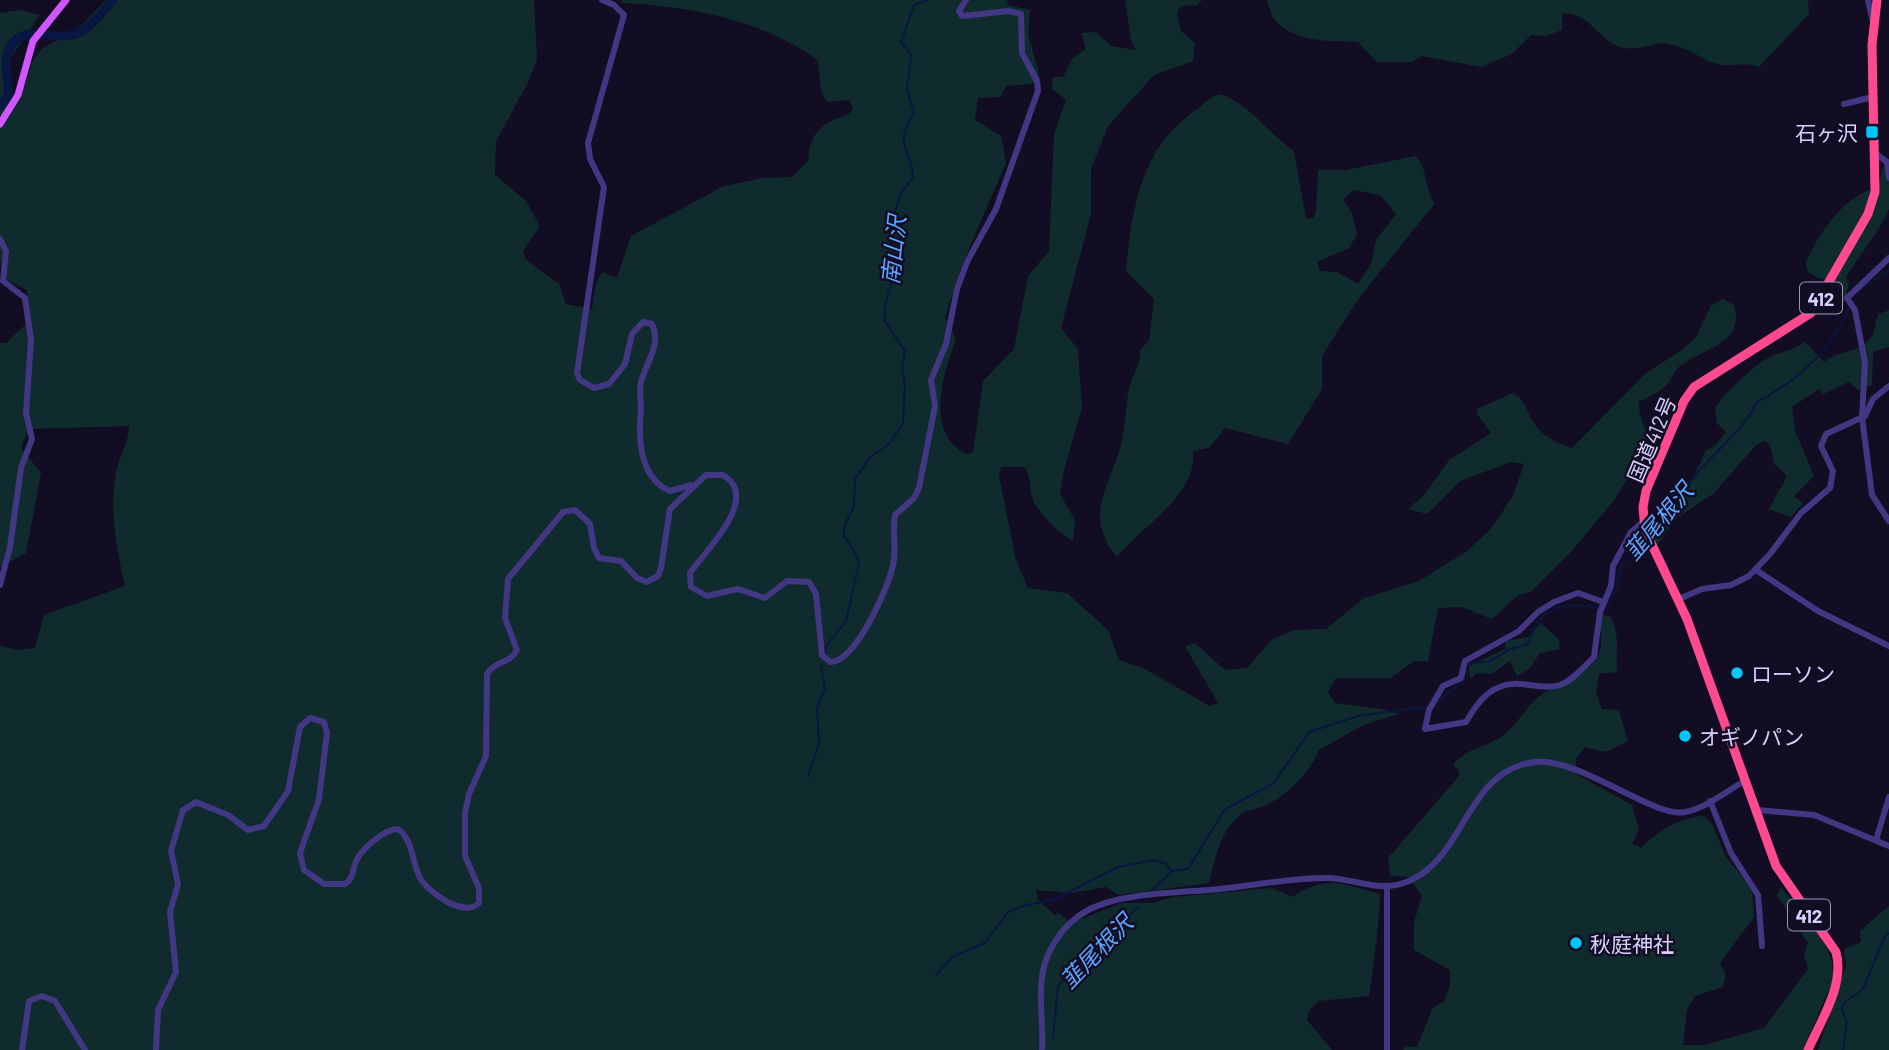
<svg xmlns="http://www.w3.org/2000/svg" width="1889" height="1050" font-family="Barlow,'Noto Sans JP',sans-serif">
	<rect width="100%" height="100%" fill="#130d23"/>
	<g fill="#102b2d" fill-rule="evenodd">
		<path d="M 106,0 L 534,0 L 537,59 L 529,80 L 496,142 L 495,175 L 526,201 L 540,226 L 523,251 L 526,260 L 559,284 L 566,304 L 592,309 L 596,283 L 602,272 L 617,278 L 631,236 L 724,186 L 763,178 L 792,177 L 808,161 C 810,130 823,124 850,113 L 853,107 L 849,100 L 827,102 L 821,91 L 818,61 C 765,20 688,6 622,3 L 621,0 L 1007,0 L 1008,5 L 1030,10 L 1028,34 L 1040,78 L 1031,84 L 1006,86 L 1000,97 L 978,98 L 975,120 L 1001,136 L 1006,163 L 962,265 L 945,317 L 956,339 C 943,374 924,432 966,454 L 973,452 L 983,381 L 1014,349 L 1028,276 L 1049,251 L 1054,134 L 1066,100 L 1052,89 L 1053,77 L 1063,77 L 1072,59 L 1086,49 L 1082,33 L 1096,32 L 1112,46 L 1136,50 L 1131,40 L 1125,0 L 1202,0 L 1197,5 L 1181,6 L 1177,13 L 1181,31 L 1195,43 L 1193,61 L 1154,75 L 1108,126 L 1091,169 L 1091,214 L 1061,328 L 1078,349 L 1082,408 L 1064,470 L 1060,494 L 1075,520 L 1073,541 C 1059,533 1040,515 1033,500 C 1029,491 1032,479 1025,467 L 1001,467 L 999,476 L 1016,560 L 1028,588 L 1067,593 L 1108,630 L 1119,660 L 1143,668 L 1210,706 L 1218,703 L 1185,646 L 1195,643 L 1225,670 L 1247,668 L 1271,640 L 1294,630 L 1326,629 L 1364,598 L 1419,581 L 1467,551 L 1491,529 L 1513,496 L 1524,464 L 1511,462 L 1460,481 L 1427,514 L 1408,509 L 1425,494 L 1449,460 L 1491,433 L 1477,414 L 1477,409 L 1513,393 C 1526,401 1525,408 1532,420 C 1540,435 1557,443 1572,448 L 1646,373 L 1682,350 L 1696,337 L 1711,306 L 1723,299 L 1734,305 C 1746,345 1702,348 1679,367 C 1673,371 1672,380 1667,385 C 1660,392 1648,397 1639,402 C 1638,420 1651,433 1649,451 L 1640,458 L 1615,499 L 1570,553 L 1531,592 L 1518,595 L 1492,619 L 1462,607 L 1438,608 L 1428,661 L 1414,661 L 1391,678 L 1336,678 L 1328,692 L 1335,703 L 1382,709 L 1399,714 L 1363,725 L 1319,750 C 1311,772 1284,799 1261,807 C 1251,811 1245,809 1237,818 C 1219,834 1215,861 1209,883 L 1118,895 L 1106,887 L 1072,893 L 1036,890 L 1038,900 L 1056,916 L 1058,912 L 1071,923 L 1122,903 L 1152,903 L 1173,897 L 1272,888 L 1292,897 C 1327,874 1342,884 1380,894 C 1379,928 1374,962 1369,996 L 1318,1001 L 1309,1011 L 1307,1020 L 1332,1050 L 0,1050 L 0,646 L 19,650 L 35,648 L 44,615 L 125,586 C 117,550 110,515 115,478 C 117,459 129,444 129,426 L 28,429 L 21,448 L 41,473 L 26,553 L 0,567 L 0,343 L 6,343 L 26,324 L 27,290 L 7,280 L 0,261 L 0,13 L 21,10 L 40,15 L 9,60 L 6,104 L 20,100 L 33,60 L 43,48 L 77,30 Z"/>
		<path d="M 1266,0 L 1808,0 L 1809,14 L 1759,67 C 1741,61 1736,67 1721,65 C 1704,62 1688,47 1670,44 C 1654,40 1638,54 1617,46 C 1597,38 1587,10 1562,14 L 1562,30 L 1546,36 L 1531,35 L 1512,54 L 1481,67 L 1422,56 L 1412,62 L 1377,62 L 1358,42 C 1331,41 1294,43 1275,20 C 1270,14 1270,6 1266,0 Z"/>
		<path d="M 1221,94 C 1250,105 1268,133 1294,151 L 1306,219 L 1313,218 L 1316,211 L 1318,170 L 1346,170 L 1416,156 C 1430,174 1423,188 1435,203 L 1359,298 L 1322,356 L 1322,389 L 1288,444 L 1225,428 L 1209,448 L 1193,451 C 1198,496 1141,526 1117,557 C 1082,513 1110,488 1121,445 C 1126,425 1125,405 1130,385 C 1133,372 1142,364 1140,350 L 1149,340 L 1154,299 L 1126,271 C 1130,226 1136,179 1163,141 C 1175,124 1195,111 1212,97 ZM 1353,190 L 1380,195 L 1396,214 L 1376,240 L 1371,264 L 1358,284 L 1337,272 L 1320,271 L 1317,262 L 1349,248 L 1357,234 L 1352,214 L 1343,199 Z"/>
		<path d="M 1889,164 C 1889,176 1889,198 1889,209 C 1879,232 1860,254 1846,277 L 1849,283 L 1842,311 L 1830,311 L 1824,299 L 1836,281 L 1821,279 L 1808,272 L 1805,263 C 1822,229 1841,199 1878,186 L 1883,167 Z"/>
		<path d="M 1889,310 L 1889,347 L 1873,352 L 1872,385 L 1858,390 L 1849,382 L 1823,394 L 1819,389 L 1792,407 L 1795,431 L 1814,476 L 1794,496 L 1803,503 L 1791,517 L 1769,509 L 1787,476 L 1774,464 L 1770,445 L 1765,441 L 1756,445 L 1713,494 L 1678,517 L 1657,545 L 1652,531 L 1691,483 L 1706,450 L 1716,445 L 1726,432 L 1717,423 L 1715,408 C 1724,393 1758,361 1774,355 C 1786,351 1794,350 1805,342 L 1824,362 C 1840,349 1859,355 1872,336 C 1877,328 1874,321 1879,314 Z"/>
		<path d="M 1599,614 L 1611,617 C 1621,639 1615,650 1617,672 L 1599,674 L 1596,693 L 1602,709 L 1619,710 L 1628,741 L 1606,752 L 1585,747 L 1576,759 L 1576,774 L 1632,805 L 1639,829 L 1632,844 L 1641,848 C 1658,831 1680,817 1704,816 L 1712,824 L 1726,857 L 1752,889 L 1754,917 L 1720,963 L 1726,975 L 1723,987 L 1695,996 L 1687,1010 L 1683,1045 L 1705,1045 L 1764,1028 L 1808,969 L 1804,954 L 1808,943 L 1777,895 L 1781,887 C 1800,913 1838,946 1833,980 L 1803,1050 L 1403,1050 L 1405,1046 L 1417,1047 L 1432,1009 L 1444,1001 L 1450,987 L 1450,970 L 1414,950 L 1414,922 L 1422,896 L 1409,877 L 1390,876 L 1388,858 L 1459,776 L 1459,770 L 1453,766 C 1462,749 1490,747 1505,734 C 1527,715 1532,691 1563,686 C 1572,674 1587,671 1595,661 C 1605,650 1600,628 1599,614 Z"/>
		<polygon points="1541,623 1559,640 1560,649 1540,653 1528,670 1517,676 1510,661 1491,674 1477,673 1470,679 1469,666 1505,649 1506,641 1528,637"/>
		<polygon points="1889,906 1889,1050 1818,1050 1846,965 1844,949 1861,942 1860,931"/>
	</g>
	<g fill="none" stroke-linecap="round" stroke-linejoin="round">
		<g stroke="#081741" stroke-width="2">
			<polyline points="1861,289 1889,270"/>
			<path d="M 1651,535 C 1665,519 1677,499 1690,482 C 1711,454 1743,432 1757,402 C 1797,381 1832,351 1849,307"/>
			<polyline points="1604,609 1615,591 1622,564 1645,542"/>
			<path d="M 825,653 L 827,645 L 846,621 L 859,563 L 855,552 L 844,536 L 844,527 L 854,506 L 855,479 L 870,457 L 889,444 L 903,423 L 905,384 L 902,368 L 905,351 L 885,321 L 885,306 L 895,269 L 895,258 L 890,249 L 892,221 L 901,193 L 913,177 C 912,147 892,147 914,113 L 907,89 L 911,55 L 901,42 L 914,5 L 928,0"/>
			<path d="M 1467,664 L 1490,661 L 1510,649 L 1526,645 C 1532,637 1534,627 1540,620 C 1555,601 1578,605 1599,608"/>
			<polyline points="1437,702 1463,681 1466,670"/>
			<polyline points="808,777 819,743 817,708 825,689 821,664"/>
			<polyline points="1150,892 1172,871 1188,869 1225,809 1274,783 1309,732 1358,716 1429,706"/>
			<polyline points="936,975 954,956 985,943 1008,912 1026,905 1053,900 1118,867 1153,860 1165,863 1171,870"/>
			<polyline points="1053,1039 1058,986 1076,965 1093,957 1115,927 1140,907"/>
			<polyline points="1843,1050 1847,1023 1842,1009 1844,1003 1863,989 1884,938 1889,933"/>
		</g>
		<path stroke="#081741" stroke-width="9" d="M 0,106 L 8,96 C 10,82 3,65 8,52 C 19,20 53,42 76,34 C 91,28 104,11 113,0"/>
		<g stroke="#413783" stroke-width="6">
			<path d="M 602,0 L 614,5 L 624,15 L 588,143 L 590,159 L 604,187 L 577,373 L 580,380 L 594,388 L 609,384 L 625,364 L 632,334 L 643,322 L 652,324 C 662,345 646,362 641,382 C 639,391 641,400 641,409 C 638,438 639,478 670,491 L 691,485"/>
			<polyline points="1868,0 1873,22"/>
			<polyline points="1844,104 1873,97"/>
			<polyline points="1875,153 1887,162 1889,178"/>
			<polyline points="0,239 6,251 3,281 25,298 31,340 26,413 32,439 21,468 10,547 0,585"/>
			<polyline points="1889,258 1847,298 1855,310 1865,363 1862,417 1872,495 1889,521"/>
			<polyline points="1756,570 1818,611 1889,646"/>
			<polyline points="1679,599 1702,589 1731,585 1749,576 1770,554 1801,513 1830,488 1833,471 1821,446 1826,434 1865,416 1873,399 1889,386"/>
			<path d="M 1603,602 L 1578,593 L 1554,602 L 1538,612 L 1519,631 L 1465,661 L 1461,678 L 1443,686 L 1429,710 L 1425,729 L 1466,722 C 1478,701 1493,681 1521,684 C 1534,685 1547,689 1560,685 C 1572,681 1585,666 1594,657 L 1600,612 L 1611,586 L 1613,566 L 1631,532 L 1643,522"/>
			<polyline points="1710,801 1731,853 1758,895 1762,946"/>
			<polyline points="1757,810 1814,815 1889,846"/>
			<polyline points="1876,840 1889,797"/>
			<polyline points="1387,887 1387,1050"/>
			<polyline points="22,1050 29,1001 42,996 55,1001 85,1050"/>
			<path d="M 156,1050 L 158,1010 L 176,972 L 170,912 L 178,884 L 171,851 L 183,810 L 196,802 L 228,815 L 248,830 L 264,826 L 288,791 L 300,727 L 310,718 L 324,722 L 327,733 L 319,799 L 300,853 L 304,870 L 324,884 L 345,884 C 355,877 352,868 357,859 C 364,847 385,829 398,829 C 413,839 412,863 420,878 C 429,893 464,918 479,903 L 479,888 L 465,856 L 465,813 L 469,794 L 486,756 L 487,674 C 494,661 510,664 517,650 L 505,618 L 508,579 L 563,512 L 575,510 L 590,524 L 594,548 L 599,558 L 621,561 L 637,578 L 647,582 L 658,576 L 661,568 L 670,509 L 706,475 L 723,475 C 762,498 704,552 690,573 L 691,587 L 707,596 L 738,589 L 765,598 L 787,581 L 809,582 L 816,594 L 822,655 L 830,662 C 855,664 892,582 894,559 C 896,544 892,530 895,515 L 914,498 L 919,488 L 935,406 L 931,380 L 946,344 L 957,289 L 967,262 L 996,209 L 1038,91 L 1037,81 L 1022,53 L 1021,14 L 1009,11 L 962,16 L 959,11 L 966,0"/>
			<path d="M 1042,1050 C 1044,1021 1036,988 1046,960 C 1054,939 1069,920 1090,909 C 1124,892 1182,893 1220,889 C 1255,885 1291,878 1326,878 C 1356,878 1379,894 1409,881 C 1466,857 1466,769 1536,762 C 1581,758 1655,819 1685,812 C 1706,808 1727,791 1746,780"/>
		</g>
		<polyline stroke="#d056ff" stroke-width="7" points="0,124 18,95 33,41 66,0"/>
		<path stroke="#ff4a8f" stroke-width="9" d="M 1808,1050 C 1821,1020 1845,985 1836,952 L 1776,866 L 1687,619 L 1645,530 L 1643,507 L 1646,491 L 1684,401 L 1694,387 L 1811,313 L 1868,214 L 1875,192 L 1872,45 L 1877,0"/>
	</g>
	<g fill="#00c8fa" stroke="#130d23" stroke-width="2.5">
		<rect x="1865" y="125" width="14" height="14" rx="3.5"/>
		<circle cx="1737" cy="673" r="7"/>
		<circle cx="1685" cy="736" r="7"/>
		<circle cx="1576" cy="943" r="7"/>
	</g>
	<g text-anchor="middle" dominant-baseline="central" stroke-width="5" stroke-linejoin="round" paint-order="stroke">
		<g fill="#130d23" stroke="#9e95bd" stroke-width="2">
			<rect x="1800" y="282.5" width="42" height="31" rx="5"/>
			<rect x="1788" y="899.5" width="42" height="31" rx="5"/>
		</g>
		<g font-size="19" font-weight="bold" fill="#d9cfff">
			<text x="1821" y="298">412</text>
			<text x="1809" y="915">412</text>
		</g>
		<g font-size="21" fill="#d9cfff" stroke="#130d23" text-anchor="start">
			<text x="1858" y="132" text-anchor="end">石ヶ沢</text>
			<text x="1751" y="673">ローソン</text>
			<text x="1699" y="736">オギノパン</text>
			<text x="1590" y="943">秋庭神社</text>
		</g>
		<g font-size="21" fill="#d9cfff" stroke="#130d23">
			<text transform="translate(1651 439) rotate(-67)">国道412号</text>
		</g>
		<g font-size="23" font-style="italic" fill="#5da4ff" stroke="#130d23">
			<text transform="translate(893 250) rotate(-84)">南山沢</text>
			<text transform="translate(1658 521) rotate(-50)">韮尾根沢</text>
			<text transform="translate(1096 951) rotate(-46)">韮尾根沢</text>
		</g>
	</g>
</svg>
